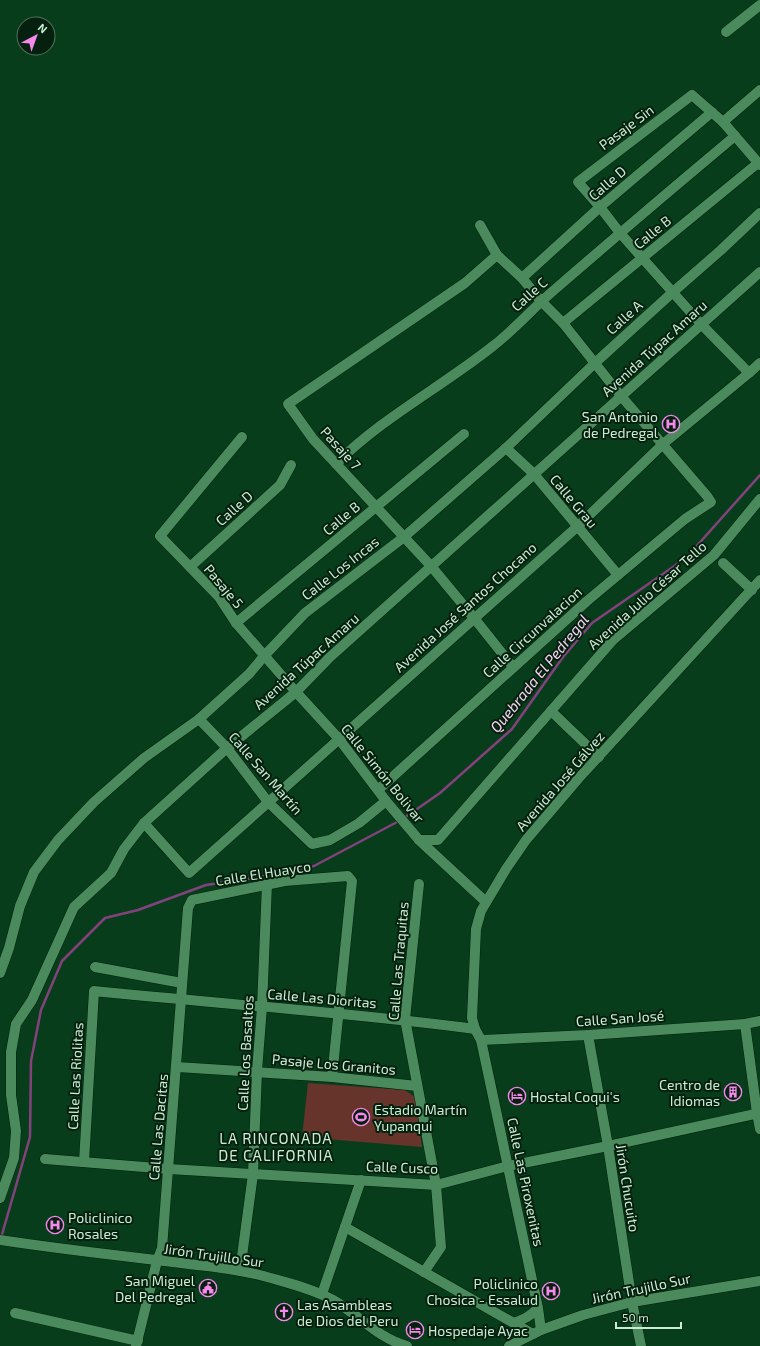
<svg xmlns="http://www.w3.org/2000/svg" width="760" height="1346" font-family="'Exo 2',sans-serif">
	<rect width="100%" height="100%" fill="#083d1c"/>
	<polygon fill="#66342b" points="308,1083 405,1090 415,1097 422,1147 302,1137"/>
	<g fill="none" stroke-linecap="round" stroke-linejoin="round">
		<g stroke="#84427d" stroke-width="2.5">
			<polyline points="404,818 440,793 512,729 563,657 592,623 686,558 760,475"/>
			<polyline points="1,1238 30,1137 31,1061 41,1010 62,961 105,918 138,910 206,885 255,878 314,866 399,821"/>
		</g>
		<defs>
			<g id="minor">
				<polyline points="726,32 760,5"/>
				<polyline points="723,122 760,90"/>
				<polyline points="497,255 465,283 288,404 313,439 431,566 474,618 513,667"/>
				<polyline points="522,278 600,207 712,112"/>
				<polyline points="563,323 758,163"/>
				<polyline points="749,373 701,324 620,233 600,207 578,182 692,95 723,122 760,165"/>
				<polyline points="242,437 160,536 219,597 236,623 296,692 339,739 386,801 419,840 486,902"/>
				<polyline points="506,448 534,474 618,575"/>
				<path d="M 336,464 C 380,419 443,386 493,346 C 514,330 532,309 553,291 C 613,239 674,187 735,136"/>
				<polyline points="723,563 752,590"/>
				<polyline points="190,567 280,485 291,465"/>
				<polyline points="236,623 464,434"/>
				<polyline points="551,711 599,757"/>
				<polyline points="199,719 227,748 268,802 312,844 330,840 359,823 386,801"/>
				<polyline points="378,790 587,601 685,519 711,502 707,496 621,396 563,323 541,301 522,278 497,255 480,225"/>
				<polyline points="144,823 189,873 578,526 663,444 749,373 760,363"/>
				<polyline points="419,840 438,840 613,640 714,555 760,499"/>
				<polyline points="419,884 405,1019 436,1185 441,1247 424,1272"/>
				<polyline points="95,967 182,983"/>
				<polyline points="0,973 9,948 20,906 34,872 58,840 94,802 144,758 199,719 249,674 265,655 305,613 404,537 506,448 595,363 673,292 721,250 760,213"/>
				<polyline points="745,1024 757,1113 760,1129"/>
				<polyline points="588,1035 608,1146 632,1302 641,1346"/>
				<polyline points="481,1040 588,1035 745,1024 760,1021"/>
				<polyline points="177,1067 332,1077 417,1086"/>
				<polyline points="45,1159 169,1169 436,1185 508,1166 608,1146 760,1113"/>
				<path d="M 84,1162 L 94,991 C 221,1004 348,1012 475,1029"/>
				<polyline points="0,1198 14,1158 16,1131 11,1095 11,1052 16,1024 32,1000 74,907 111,873 124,849 144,823 227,748 296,692 330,657 760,272"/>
				<polyline points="345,1227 533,1334"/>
				<path d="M 0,1240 C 52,1248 104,1254 156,1260 C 193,1265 231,1267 267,1277 C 288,1283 313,1289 333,1300 C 358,1314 377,1338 407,1346"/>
				<polyline points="240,1271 253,1174 257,1071 262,1007 267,884"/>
				<polyline points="322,1294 361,1180"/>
				<polyline points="15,1313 138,1341"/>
				<path d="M 514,1323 C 524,1319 531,1316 538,1308"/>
				<polyline points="541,1330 538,1308 481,1040 475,1029 472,1018 476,929 481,911 506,869 526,840 578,779 760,580"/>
				<polyline points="136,1346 157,1261 162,1248 188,908 192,900 285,881 348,876 352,881 332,1077"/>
				<polyline points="509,1346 541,1330 583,1315 632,1302 760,1281"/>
			</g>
		</defs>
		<use href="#minor" stroke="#00210b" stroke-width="11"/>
		<use href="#minor" stroke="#4a8a5c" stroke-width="10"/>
	</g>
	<defs>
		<symbol id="hospital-ring" viewBox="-11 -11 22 22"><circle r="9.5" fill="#05200e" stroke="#f788eb" stroke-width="1.5"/><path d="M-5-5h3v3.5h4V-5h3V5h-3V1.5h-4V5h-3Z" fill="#f788eb"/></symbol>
		<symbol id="building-ring" viewBox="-11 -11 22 22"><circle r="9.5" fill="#05200e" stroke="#f788eb" stroke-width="1.5"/><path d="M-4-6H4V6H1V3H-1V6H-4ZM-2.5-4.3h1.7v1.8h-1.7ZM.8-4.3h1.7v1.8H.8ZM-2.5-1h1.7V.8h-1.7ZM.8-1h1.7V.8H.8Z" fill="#f788eb"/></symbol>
		<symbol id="hotel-ring" viewBox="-11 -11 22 22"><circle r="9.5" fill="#05200e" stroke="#f788eb" stroke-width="1.5"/><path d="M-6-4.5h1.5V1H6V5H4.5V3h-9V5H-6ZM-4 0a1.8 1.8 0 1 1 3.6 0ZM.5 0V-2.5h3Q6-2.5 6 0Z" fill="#f788eb"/></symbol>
		<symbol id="stadium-ring" viewBox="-11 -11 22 22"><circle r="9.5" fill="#05200e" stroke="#f788eb" stroke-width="1.5"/><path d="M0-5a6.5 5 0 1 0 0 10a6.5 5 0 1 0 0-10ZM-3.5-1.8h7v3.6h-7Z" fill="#f788eb"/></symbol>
		<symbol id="civic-ring" viewBox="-11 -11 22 22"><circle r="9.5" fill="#05200e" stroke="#f788eb" stroke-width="1.5"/><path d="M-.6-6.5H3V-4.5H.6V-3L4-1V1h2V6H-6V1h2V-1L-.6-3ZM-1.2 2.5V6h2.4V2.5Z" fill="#f788eb"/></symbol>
		<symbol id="church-ring" viewBox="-11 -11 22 22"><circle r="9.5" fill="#05200e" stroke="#f788eb" stroke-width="1.5"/><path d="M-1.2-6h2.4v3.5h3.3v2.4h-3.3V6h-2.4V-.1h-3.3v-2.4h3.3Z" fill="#f788eb"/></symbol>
	</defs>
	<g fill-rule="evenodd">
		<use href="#hospital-ring" x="661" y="414" width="20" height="20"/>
		<use href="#building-ring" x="723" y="1082" width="20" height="20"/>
		<use href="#hotel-ring" x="507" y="1086" width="20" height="20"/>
		<use href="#stadium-ring" x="351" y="1107" width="20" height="20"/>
		<use href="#hospital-ring" x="45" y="1215" width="20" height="20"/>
		<use href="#civic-ring" x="198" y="1278" width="20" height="20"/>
		<use href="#hospital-ring" x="541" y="1281" width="20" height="20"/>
		<use href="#church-ring" x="274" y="1302" width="20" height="20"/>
		<use href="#hotel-ring" x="405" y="1320" width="20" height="20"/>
	</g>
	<g text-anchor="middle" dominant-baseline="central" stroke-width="4" stroke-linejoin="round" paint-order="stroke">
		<g font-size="14" fill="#ccecd2" stroke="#05200e">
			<text transform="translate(626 127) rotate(-37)">Pasaje Sin</text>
			<text transform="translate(607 183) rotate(-41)">Calle D</text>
			<text transform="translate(652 232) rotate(-39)">Calle B</text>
			<text transform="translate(529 294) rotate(-42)">Calle C</text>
			<text transform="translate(624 317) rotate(-42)">Calle A</text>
			<text transform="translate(654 348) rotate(-42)">Avenida Túpac Amaru</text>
			<text transform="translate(341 448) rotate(48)">Pasaje 7</text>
			<text transform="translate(574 501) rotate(50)">Calle Grau</text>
			<text transform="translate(234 508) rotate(-42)">Calle D</text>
			<text transform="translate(341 518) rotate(-40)">Calle B</text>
			<text transform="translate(340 568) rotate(-38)">Calle Los Incas</text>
			<text transform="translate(224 586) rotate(50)">Pasaje 5</text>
			<text transform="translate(647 595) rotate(-42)">Avenida Julio César Tello</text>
			<text transform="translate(465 607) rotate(-42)">Avenida José Santos Chocano</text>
			<text transform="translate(532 632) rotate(-42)">Calle Circunvalacion</text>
			<text transform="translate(306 661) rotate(-42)">Avenida Túpac Amaru</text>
			<text transform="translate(266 773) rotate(49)">Calle San Martín</text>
			<text transform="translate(383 773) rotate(51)">Calle Simón Bolivar</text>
			<text transform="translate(560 781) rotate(-49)">Avenida José Gálvez</text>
			<text transform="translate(263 873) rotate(-9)">Calle El Huayco</text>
			<text transform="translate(398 961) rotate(-85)">Calle Las Traquitas</text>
			<text transform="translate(322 998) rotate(5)">Calle Las Dioritas</text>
			<text transform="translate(620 1018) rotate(-4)">Calle San José</text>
			<text transform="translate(245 1053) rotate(-87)">Calle Los Basaltos</text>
			<text transform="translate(334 1064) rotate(5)">Pasaje Los Granitos</text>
			<text transform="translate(75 1076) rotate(-87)">Calle Las Riolitas</text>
			<text transform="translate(158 1127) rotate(-85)">Calle Las Dacitas</text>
			<text transform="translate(402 1167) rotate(2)">Calle Cusco</text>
			<text transform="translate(526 1182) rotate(78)">Calle Las Piroxenitas</text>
			<text transform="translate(628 1188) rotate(81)">Jirón Chucuito</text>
			<text transform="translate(214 1255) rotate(8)">Jirón Trujillo Sur</text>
			<text transform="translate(641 1288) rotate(-12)">Jirón Trujillo Sur</text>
		</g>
		<g font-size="14" fill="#ccecd2" stroke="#05200e" text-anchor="start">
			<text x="658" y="416" text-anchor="end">San Antonio<tspan x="658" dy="16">de Pedregal</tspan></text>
			<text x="720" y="1084" text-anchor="end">Centro de<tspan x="720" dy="16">Idiomas</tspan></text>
			<text x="530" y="1096">Hostal Coqui's</text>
			<text x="374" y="1109">Estadio Martín<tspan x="374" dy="16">Yupanqui</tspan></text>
			<text x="68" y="1217">Policlinico<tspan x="68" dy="16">Rosales</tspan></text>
			<text x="195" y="1280" text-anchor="end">San Miguel<tspan x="195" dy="16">Del Pedregal</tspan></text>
			<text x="538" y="1283" text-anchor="end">Policlinico<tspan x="538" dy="16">Chosica - Essalud</tspan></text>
			<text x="297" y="1304">Las Asambleas<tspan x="297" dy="16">de Dios del Peru</tspan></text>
			<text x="428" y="1330">Hospedaje Ayac</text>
		</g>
		<g font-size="15" font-style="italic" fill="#fad3f4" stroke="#05200e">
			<text transform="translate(539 673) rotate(-51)">Quebrada El Pedregal</text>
		</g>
		<g font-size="15" letter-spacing="1" fill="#ccecd2" stroke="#05200e">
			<text x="276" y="1138">LA RINCONADA<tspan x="276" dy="17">DE CALIFORNIA</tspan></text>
		</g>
	</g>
	<g transform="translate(36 36) rotate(41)"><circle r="19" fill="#05200e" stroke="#55725c"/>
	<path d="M0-3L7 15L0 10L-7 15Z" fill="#f788eb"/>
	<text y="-6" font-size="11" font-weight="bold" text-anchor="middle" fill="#ccecd2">N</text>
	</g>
	<path d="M616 1322v6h65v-6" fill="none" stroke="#ccecd2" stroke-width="2"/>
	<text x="622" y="1322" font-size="12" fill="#ccecd2" stroke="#05200e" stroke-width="3" paint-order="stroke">50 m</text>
</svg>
